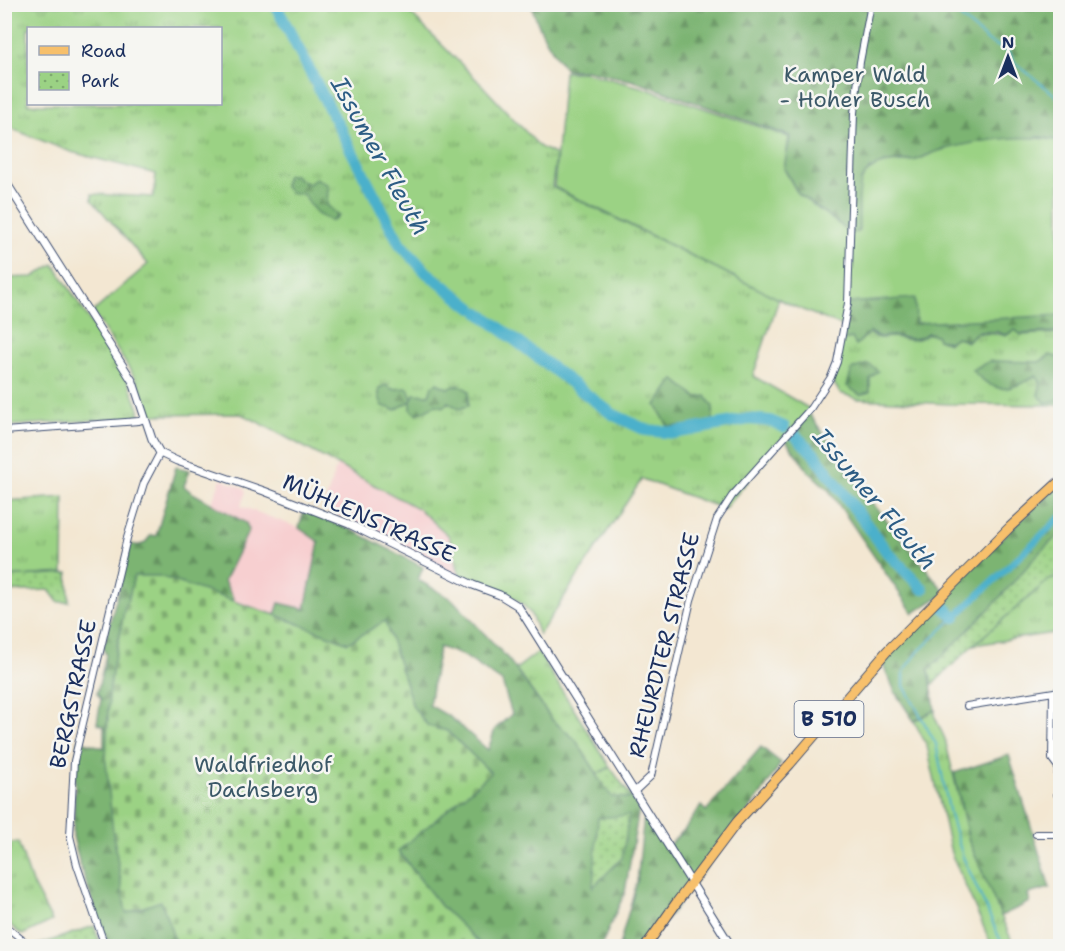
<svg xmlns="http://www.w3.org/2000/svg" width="1065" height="951" font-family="'Shantell Sans',sans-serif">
	<defs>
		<pattern id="grass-tufts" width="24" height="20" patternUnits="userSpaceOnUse" patternTransform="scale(1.5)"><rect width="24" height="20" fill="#9bd284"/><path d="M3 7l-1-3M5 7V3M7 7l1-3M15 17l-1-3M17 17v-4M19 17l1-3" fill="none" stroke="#7eab6f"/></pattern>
		<pattern id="forest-firs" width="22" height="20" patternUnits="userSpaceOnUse" patternTransform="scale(1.5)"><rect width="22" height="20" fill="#7cb472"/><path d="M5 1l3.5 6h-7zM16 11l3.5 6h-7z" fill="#659361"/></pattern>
		<pattern id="cemetery-stones" width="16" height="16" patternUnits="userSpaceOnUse" patternTransform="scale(1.5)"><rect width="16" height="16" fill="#9bd284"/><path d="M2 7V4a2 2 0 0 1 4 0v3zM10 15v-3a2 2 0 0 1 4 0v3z" fill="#7eab6f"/></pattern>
		<pattern id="park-dots" width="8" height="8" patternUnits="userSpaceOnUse" patternTransform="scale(1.5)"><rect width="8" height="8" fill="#9bd284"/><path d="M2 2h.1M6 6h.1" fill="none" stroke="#7eab6f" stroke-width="1.8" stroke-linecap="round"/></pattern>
	</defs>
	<rect width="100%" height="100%" fill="#f6f6f2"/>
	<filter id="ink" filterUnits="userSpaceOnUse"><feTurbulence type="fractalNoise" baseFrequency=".0167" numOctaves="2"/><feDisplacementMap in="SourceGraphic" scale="12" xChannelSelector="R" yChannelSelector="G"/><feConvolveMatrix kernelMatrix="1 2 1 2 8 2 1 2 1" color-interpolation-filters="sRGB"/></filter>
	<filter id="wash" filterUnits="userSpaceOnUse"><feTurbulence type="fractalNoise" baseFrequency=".008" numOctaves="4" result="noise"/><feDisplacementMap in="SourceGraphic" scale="24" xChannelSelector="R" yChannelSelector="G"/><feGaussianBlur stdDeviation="1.35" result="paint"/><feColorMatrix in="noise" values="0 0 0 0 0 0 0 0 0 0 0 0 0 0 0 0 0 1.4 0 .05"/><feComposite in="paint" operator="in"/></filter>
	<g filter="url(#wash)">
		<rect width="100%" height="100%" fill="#f3e7d2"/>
		<g fill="#f7cfd0">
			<polygon points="337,465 419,509 449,536 460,576 410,553 350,520 323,510"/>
			<polygon points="221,479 244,488 246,492 241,506 299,528 320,541 305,609 275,615 234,601 224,581 249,530 246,523 211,505"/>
		</g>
		<g fill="url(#grass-tufts)" stroke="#5b8071" stroke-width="1.5" fill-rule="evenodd">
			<path d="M 4,5 L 402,5 L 480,83 L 540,147 L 556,155 L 552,187 L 779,299 L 753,376 L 810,409 L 724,509 L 642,479 L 539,635 C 536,629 534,619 530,613 C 514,589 484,588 460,576 L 449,536 L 419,509 L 256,421 L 241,414 L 150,415 L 137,381 L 93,312 L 148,264 L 92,200 L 92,194 L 153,197 L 156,174 L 71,152 L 15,130 L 5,122 ZM 28,28 L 220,28 L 220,104 L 28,104 Z"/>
			<polygon points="54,264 128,381 139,409 140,417 5,426 4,278 33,277"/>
			<path d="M 1015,330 L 1021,335 L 1060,333 L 1060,405 L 949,404 L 858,399 L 840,393 L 831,379 L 842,340 L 852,338 L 856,345 L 869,333 C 883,341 880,337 893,337 C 906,338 916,344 927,334 L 936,335 L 938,339 L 948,343 L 957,337 L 967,342 L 977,333 C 988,335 996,332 1006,336 Z"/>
			<polygon points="64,497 63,573 5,577 5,501"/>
			<polygon points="1060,576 1060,632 973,645 1051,578"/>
			<polygon points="538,652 610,767 596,775 575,740 553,721 516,669"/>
			<polygon points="935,710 935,717 945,739 969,841 1014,946 992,946 951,853 927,746 914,721"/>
			<polygon points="18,842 32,883 52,921 22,935 4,920 5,844"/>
		</g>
		<g fill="url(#forest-firs)" stroke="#4c7268" stroke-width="1.5" fill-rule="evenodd">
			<path d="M 531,5 L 1060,5 L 1060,141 L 1041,137 L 964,145 L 940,150 L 916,160 L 887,162 L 869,170 L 861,180 L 859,233 L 851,233 L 798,193 L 784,168 L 790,136 L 634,81 L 586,70 L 566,70 C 549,49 539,30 531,5 Z"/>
			<polygon points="287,175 294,175 300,180 309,184 316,178 328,185 327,205 339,216 331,221 317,214 303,194 290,193 284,185"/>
			<path d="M 915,297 L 917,323 L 1060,315 L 1060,332 L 1020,334 L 1015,330 L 1006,335 L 997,332 L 977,332 L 967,341 L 957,337 L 948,342 L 938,339 L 936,335 L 927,333 C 916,343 906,337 893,336 C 880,336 884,340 870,332 L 856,345 L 852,338 L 842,340 L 848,303 Z"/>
			<path d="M 1050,355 L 1060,358 L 1060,395 L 1058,400 L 1046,403 L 1038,395 L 1041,383 L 1036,376 C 1007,392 996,395 972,370 L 990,361 L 1039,362 Z"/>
			<polygon points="868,364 878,371 870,379 870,392 860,395 847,386 852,369"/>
			<polygon points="674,379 696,397 706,396 713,407 713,427 668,426 656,405"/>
			<polygon points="437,383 447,388 460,385 469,391 468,406 459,409 448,402 444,407 436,405 417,414 411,410 411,401 395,410 383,406 379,397 379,388 386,385 392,389 408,388 412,399 414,394 429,395 432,386"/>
			<polygon points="808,412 870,500 945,592 1060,483 1060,534 1040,552 995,603 929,670 935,710 914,721 896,694 880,658 923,624 944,594 913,613 828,489 809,472 784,438"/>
			<path d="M 176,467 L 190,470 L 184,486 L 191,492 L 246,523 L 249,530 L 224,581 L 235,602 L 275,615 L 279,603 L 305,609 L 319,542 L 299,528 L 304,511 L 352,530 L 423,567 L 418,580 L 452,599 L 509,660 L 553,721 L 575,739 L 612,797 L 632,798 L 639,809 L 625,892 L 601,946 L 482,946 L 441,906 L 398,851 L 491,773 L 447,731 L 428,726 L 413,707 L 385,621 L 348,643 L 278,616 L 159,576 L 134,576 C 125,616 112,657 109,698 C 103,771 114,841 126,913 L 162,900 L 177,946 L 108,946 L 80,865 L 73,836 L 76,761 L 79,740 L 104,748 L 104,726 L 97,723 L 101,699 L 97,693 L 106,655 L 103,648 L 131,544 C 141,547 145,544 151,535 L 156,536 ZM 439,647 L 464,656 L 502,682 L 512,714 L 495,729 L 488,750 L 450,717 L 429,705 Z"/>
			<polygon points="761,747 781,763 761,794 647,946 619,946 637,882 644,816 680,867 668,846 685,829 701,806 706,811"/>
			<polygon points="1009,755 1050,888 1028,894 1030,902 1001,916 969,841 954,773"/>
		</g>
		<polygon fill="url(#cemetery-stones)" stroke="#5b8071" stroke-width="1.5" points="134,576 159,576 278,616 348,643 385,621 413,707 428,726 447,731 491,773 398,851 441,906 482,946 177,946 161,901 126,913 113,832 106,761 109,697 113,665 120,636 125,604 129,598"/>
		<g fill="url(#park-dots)" stroke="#5b8071" stroke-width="1.5">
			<polygon points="1060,534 1060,576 1051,578 973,645 932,685 929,670 995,603 1040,552"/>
			<polygon points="68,573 69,602 58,602 49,590 5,592 5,577"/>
			<polygon points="610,767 632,798 612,797 596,775"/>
			<polygon points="629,815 622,858 593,887 598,818"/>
			<polygon points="94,926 101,946 35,946"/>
		</g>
		<path fill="#9bd284" stroke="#5b8071" stroke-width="1.5" d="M 564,72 L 583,72 L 641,87 L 789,137 L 784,169 L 798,194 L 851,233 L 859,232 C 859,220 857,186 863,178 C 876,158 897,165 917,160 C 926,157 934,152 942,150 C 980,140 1022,133 1060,141 L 1060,315 L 916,323 L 915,298 L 848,303 L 844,327 L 791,305 L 554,187 Z"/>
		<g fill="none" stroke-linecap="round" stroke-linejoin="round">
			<g stroke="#4cb0cb" stroke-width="2">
				<polyline points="945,4 989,42 1008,51 1014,62 1060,99"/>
				<polyline points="955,617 919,651 904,671 904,686 936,744 950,815 963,857 1003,946"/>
			</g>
			<polyline stroke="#4cb0cb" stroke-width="7" points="955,617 1060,518"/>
			<g stroke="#4cb0cb" stroke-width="12">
				<polyline points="275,4 400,244 426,272 472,308"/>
				<polyline points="480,313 612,414 646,430 674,433 749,419 770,421 784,427"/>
				<polyline points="795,435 815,455 887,552 923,589"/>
				<polyline points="944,607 955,617"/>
			</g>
		</g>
	</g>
	<g filter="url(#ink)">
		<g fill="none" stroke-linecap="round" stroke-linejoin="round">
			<defs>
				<g id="minor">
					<polyline points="4,431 139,421 145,419"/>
					<polyline points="1053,693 1052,759 1058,767 1057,794 1060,794"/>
					<polyline points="967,706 1060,691"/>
					<polyline points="634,792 651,776 691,600 717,519 732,496 810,409 831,377 837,362 848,303 854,113 860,62 871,4"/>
					<polyline points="1036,834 1060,834"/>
					<polyline points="4,925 30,946"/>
					<polyline points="105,946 77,865 70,836 74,761 127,538 144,483 160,453"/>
				</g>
				<polyline id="tertiary" points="4,179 133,382 152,439 160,453 177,461 264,491 349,524 473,585 500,595 518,606 731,946"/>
				<polyline id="primary" points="646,946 677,902 737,822 790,764 887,651 1010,527 1060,481"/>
			</defs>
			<use href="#minor" stroke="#3b4b6f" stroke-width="8"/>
			<use href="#tertiary" stroke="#3b4b6f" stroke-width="9"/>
			<use href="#primary" stroke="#3b4b6f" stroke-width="11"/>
			<use href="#minor" stroke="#fff" stroke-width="6"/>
			<use href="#tertiary" stroke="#fff" stroke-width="7"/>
			<use href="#primary" stroke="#f7c06c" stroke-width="9"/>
		</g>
	</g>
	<g text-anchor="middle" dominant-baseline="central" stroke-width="5" stroke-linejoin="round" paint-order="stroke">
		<rect fill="#f6f6f2" stroke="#5d6b8a" stroke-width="1.5" x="794.5" y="701" width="69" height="36" rx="4.5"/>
		<g font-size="21" font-weight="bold" fill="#1b2f5e">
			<text x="829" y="719">B 510</text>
		</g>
		<g font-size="22" fill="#3b5868" stroke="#f6f6f2">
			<text x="855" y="74">Kamper Wald<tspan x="855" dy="25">- Hoher Busch</tspan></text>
			<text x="263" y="764">Waldfriedhof<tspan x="263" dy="25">Dachsberg</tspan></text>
		</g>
		<g font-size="22" fill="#1b2f5e" stroke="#f6f6f2">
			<text transform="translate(369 518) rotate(24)">MÜHLENSTRASSE</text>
			<text transform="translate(664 645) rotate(-76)">RHEURDTER STRASSE</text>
			<text transform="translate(73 694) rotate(-78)">BERGSTRASSE</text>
		</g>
		<g font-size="24" font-style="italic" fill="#2c5c84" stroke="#f6f6f2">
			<text transform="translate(380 156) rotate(61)">Issumer Fleuth</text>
			<text transform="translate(875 499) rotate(50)">Issumer Fleuth</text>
		</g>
	</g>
	<rect width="1065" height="951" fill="none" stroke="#f6f6f2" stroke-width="24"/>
	<rect x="27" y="27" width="195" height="78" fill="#f6f6f2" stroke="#9ea6b7" stroke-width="1.5"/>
	<rect x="39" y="46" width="30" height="9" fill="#f7c06c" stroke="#9ea6b7" stroke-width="1.5"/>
	<text x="81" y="57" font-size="18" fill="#1b2f5e">Road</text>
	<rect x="39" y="72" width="30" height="18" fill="url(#park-dots)" stroke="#9ea6b7" stroke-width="1.5"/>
	<text x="81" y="87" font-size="18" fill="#1b2f5e">Park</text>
	<g transform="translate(1008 57)" stroke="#f6f6f2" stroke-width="4.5" paint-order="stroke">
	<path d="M0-4.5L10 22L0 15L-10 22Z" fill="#1b2f5e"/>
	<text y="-9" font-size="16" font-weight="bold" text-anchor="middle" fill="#1b2f5e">N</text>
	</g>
</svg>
